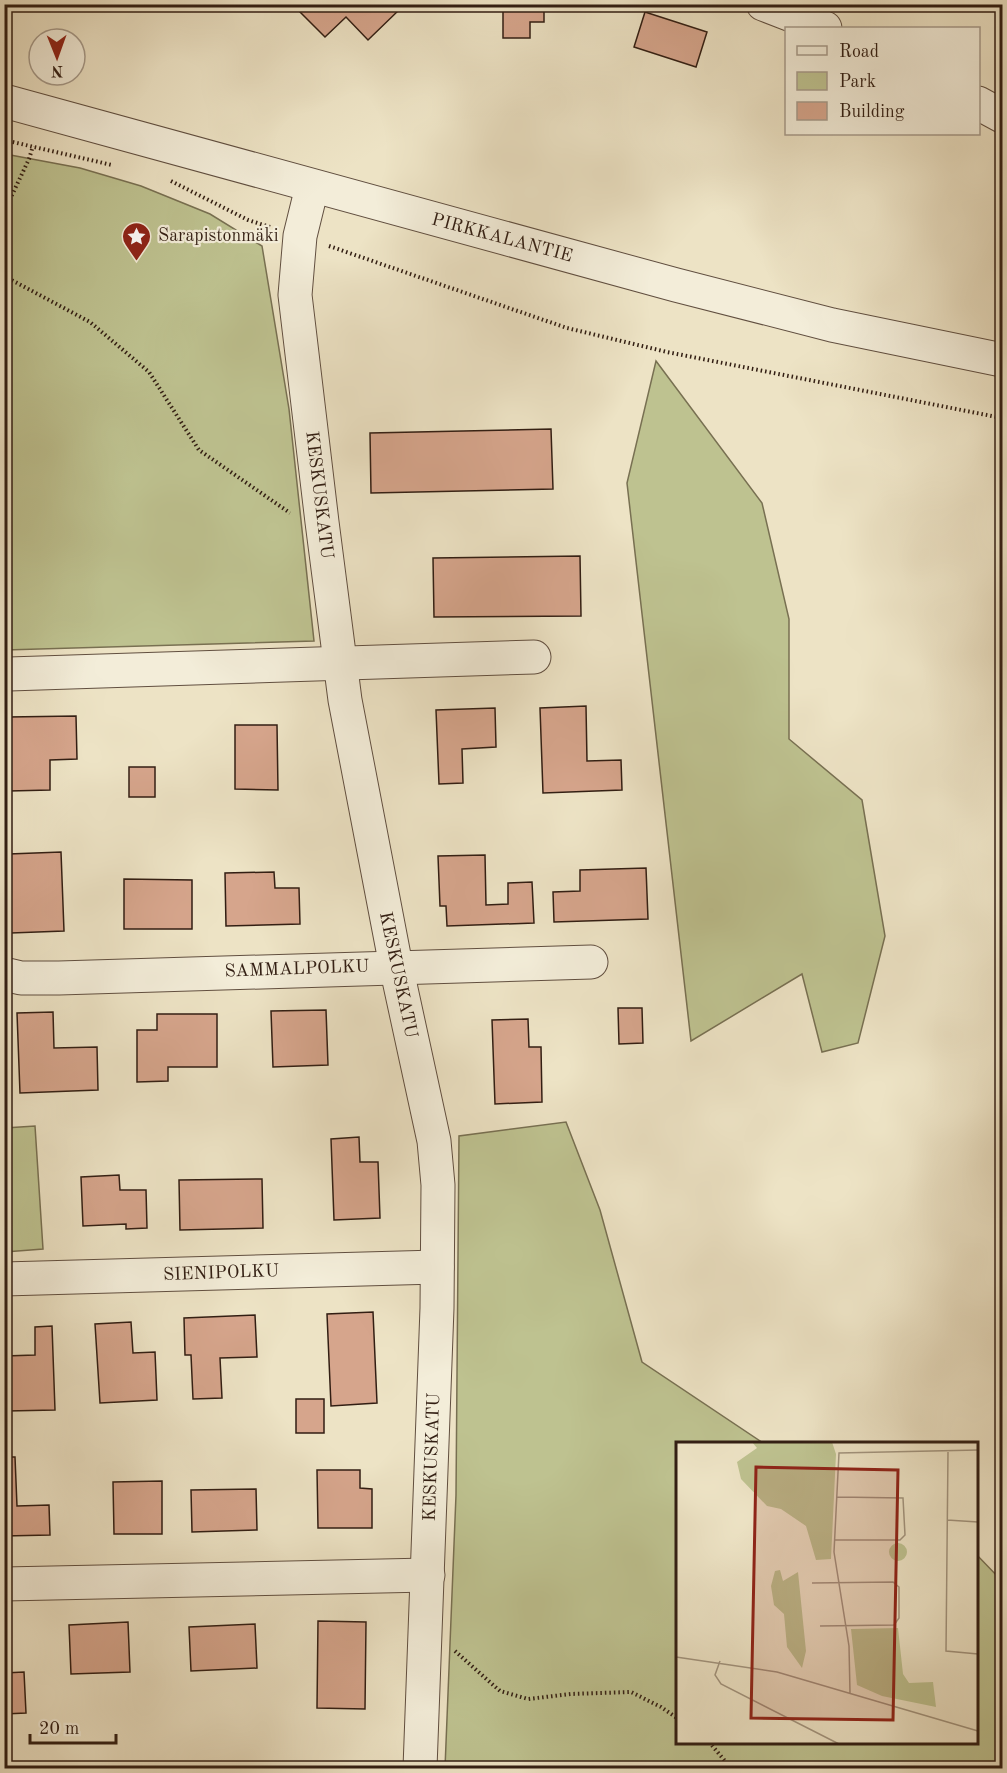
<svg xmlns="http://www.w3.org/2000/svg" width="1007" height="1773" font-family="'Old Standard TT',serif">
	<rect width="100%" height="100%" fill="#ede3c5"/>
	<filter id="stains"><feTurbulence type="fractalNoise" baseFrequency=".00333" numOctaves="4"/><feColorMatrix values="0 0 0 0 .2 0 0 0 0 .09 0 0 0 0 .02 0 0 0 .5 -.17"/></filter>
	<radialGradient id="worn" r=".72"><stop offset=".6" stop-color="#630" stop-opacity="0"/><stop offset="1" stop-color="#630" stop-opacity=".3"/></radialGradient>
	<g fill="#bec290" stroke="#787052" stroke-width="1.5">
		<polygon points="5,154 80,168 141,186 210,214 262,246 289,409 314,641 5,650"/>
		<polygon points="656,361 762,503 789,619 789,739 862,800 885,936 858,1043 822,1052 802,974 691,1041 627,483"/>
		<polygon points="566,1122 600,1210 642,1362 763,1443 677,1443 677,1742 976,1742 976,1554 1002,1581 1002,1768 445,1768 456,1495 459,1136"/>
		<polygon points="35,1126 43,1249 5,1252 5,1128"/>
	</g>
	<g fill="#d6a58c" stroke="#321e13" stroke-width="1.5">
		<polygon points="298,4 396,4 400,9 368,40 346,17 325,37 295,7"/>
		<polygon points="503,4 544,4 544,22 530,22 530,38 503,38"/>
		<polygon points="645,12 707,32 696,67 634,47"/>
		<polygon points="551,429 553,489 371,493 370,433"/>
		<polygon points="580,556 581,616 434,617 433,558"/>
		<polygon points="586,706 587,761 621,760 622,790 543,793 540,708"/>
		<polygon points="495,708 496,747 462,749 463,783 439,784 436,710"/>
		<polygon points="76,716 77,759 50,760 50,790 9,791 8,717"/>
		<polygon points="235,725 277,725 278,790 235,789"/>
		<rect x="129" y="767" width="26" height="30"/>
		<polygon points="61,852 64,931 11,933 9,854"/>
		<polygon points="485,855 486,905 508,904 508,883 532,882 534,923 447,926 446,906 440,906 438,856"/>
		<polygon points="646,868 648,919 554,922 553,892 580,891 580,870"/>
		<polygon points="274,872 275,888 299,888 300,924 226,926 225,873"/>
		<polygon points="124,879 192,880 192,929 124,929"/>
		<polygon points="618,1008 642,1008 643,1043 619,1044"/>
		<polygon points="326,1010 328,1065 273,1067 271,1011"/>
		<polygon points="53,1012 54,1048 97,1047 98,1090 20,1093 17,1013"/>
		<polygon points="157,1014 217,1014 217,1067 168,1067 168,1081 137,1082 137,1030 157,1030"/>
		<polygon points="528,1019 529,1047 541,1047 542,1102 495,1104 492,1020"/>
		<polygon points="359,1137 360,1162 378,1162 380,1218 334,1220 331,1139"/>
		<polygon points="119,1175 120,1190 146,1190 147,1228 126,1229 126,1224 83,1226 81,1177"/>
		<polygon points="262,1179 263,1228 180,1230 179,1180"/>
		<polygon points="9,1224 10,1237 4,1238 4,1225"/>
		<polygon points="373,1312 377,1403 331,1406 327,1314"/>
		<polygon points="255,1315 257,1357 220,1358 222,1398 193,1399 191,1355 185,1355 184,1318"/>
		<polygon points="131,1322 133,1353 155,1352 157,1400 100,1403 95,1324"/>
		<polygon points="52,1326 55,1410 7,1411 5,1356 35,1355 35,1327"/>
		<rect x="296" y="1399" width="28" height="34"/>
		<polygon points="4,1457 15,1457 17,1506 49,1505 50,1535 4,1536"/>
		<polygon points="317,1470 360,1470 360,1488 372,1489 372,1528 318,1528"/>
		<polygon points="162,1481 162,1534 114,1534 113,1482"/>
		<polygon points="256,1489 257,1530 192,1532 191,1490"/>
		<polygon points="318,1621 366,1622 365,1709 317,1708"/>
		<polygon points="128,1622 130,1672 71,1674 69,1625"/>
		<polygon points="255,1624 257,1668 191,1671 189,1627"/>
		<polygon points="24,1672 26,1713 4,1714 4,1673"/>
	</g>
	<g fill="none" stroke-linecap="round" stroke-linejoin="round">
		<defs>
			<g id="minor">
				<polyline points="763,4 825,28"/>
				<polyline points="4,101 676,285 832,325 1002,360"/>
				<polyline points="978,103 1002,116"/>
				<polyline points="312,187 300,236 295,295 322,522 345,700 396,966 434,1141 438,1185 437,1308 420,1768"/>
				<polyline points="4,676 9,674 534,657"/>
				<polyline points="4,974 21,978 59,978 591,962"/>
				<polyline points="4,1279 437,1267"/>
				<polyline points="4,1584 428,1575"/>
			</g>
		</defs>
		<use href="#minor" stroke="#614f40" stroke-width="35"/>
		<g stroke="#321e13" stroke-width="4" stroke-dasharray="1.5 3" stroke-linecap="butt">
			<polyline points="4,140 112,165"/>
			<polyline points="171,181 248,220 270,227"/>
			<polyline points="4,212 29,159 33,146"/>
			<polyline points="329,246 567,328 667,352 1002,418"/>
			<polyline points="4,276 90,322 149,372 199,450 290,513"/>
			<polyline points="455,1651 500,1691 528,1699 571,1694 631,1692 661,1707 677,1718"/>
			<polyline points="709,1742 731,1768"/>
		</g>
		<use href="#minor" stroke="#f3edd9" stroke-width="33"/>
	</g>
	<defs>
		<symbol id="sight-pin" viewBox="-11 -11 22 30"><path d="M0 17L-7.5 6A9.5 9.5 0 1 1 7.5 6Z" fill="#8f2418" stroke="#f3edd9"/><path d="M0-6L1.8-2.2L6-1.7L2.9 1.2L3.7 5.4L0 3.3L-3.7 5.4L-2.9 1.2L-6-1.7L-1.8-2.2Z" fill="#fff"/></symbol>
	</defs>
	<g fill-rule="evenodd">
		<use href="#sight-pin" x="120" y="220" width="33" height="45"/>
	</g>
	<g text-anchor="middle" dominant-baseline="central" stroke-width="4.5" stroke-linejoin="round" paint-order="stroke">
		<g font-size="18" fill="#321e13" stroke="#f3edd9" text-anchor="start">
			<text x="158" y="236">Sarapistonmäki</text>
		</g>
		<g font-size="18" fill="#321e13" stroke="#f3edd9">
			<text transform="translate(502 238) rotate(15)">PIRKKALANTIE</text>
			<text transform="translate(319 495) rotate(83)">KESKUSKATU</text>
			<text transform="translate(297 969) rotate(-2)">SAMMALPOLKU</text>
			<text transform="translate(398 975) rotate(78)">KESKUSKATU</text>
			<text transform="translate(221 1273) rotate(-2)">SIENIPOLKU</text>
			<text transform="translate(432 1457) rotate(-88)">KESKUSKATU</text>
		</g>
	</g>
	<g transform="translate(676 1442)">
		<rect width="302" height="302" fill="#ede3c5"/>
		<path d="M 76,0 L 156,0 L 160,12 L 155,117 L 140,118 L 130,84 L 105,67 L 91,64 L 65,37 L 61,20 L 81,6 ZM213 110a9 9 0 1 1 18 0a9 9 0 1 1-18 0ZM 104,128 L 107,139 L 122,130 L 130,209 L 126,226 L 111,205 L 108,172 L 98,163 L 95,144 L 99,129 ZM 222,186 L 227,232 L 233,241 L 257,240 L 260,265 L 206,254 L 181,243 L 175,187 Z" fill="#bec290"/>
		<path fill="none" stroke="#a2947e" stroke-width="1.5" d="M 272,10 L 270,209 L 302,212M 271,78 L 302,80M 159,98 L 224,98 L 229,93 L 227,56 L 161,55M 136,141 L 217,140 L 223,145 L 223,176 L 218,183 L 144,184M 0,215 L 101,230 L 302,289M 44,219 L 39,233 L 45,242 L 163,302M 174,251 L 173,204 L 158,110 L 163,11 L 302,8"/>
		<path fill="#8f2418" fill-opacity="0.15" stroke="#8f2418" stroke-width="3" d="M 80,25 L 222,28 L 217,278 L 75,276 Z"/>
		<rect width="302" height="302" fill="none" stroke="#321e13" stroke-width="3"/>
	</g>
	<rect width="1007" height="1773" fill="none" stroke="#ede3c5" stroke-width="24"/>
	<rect x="6" y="6" width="995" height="1761" fill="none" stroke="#321e13" stroke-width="3"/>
	<rect x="12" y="12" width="983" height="1749" fill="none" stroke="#321e13" stroke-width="1.5"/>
	<rect x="785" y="27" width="195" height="108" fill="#f3edd9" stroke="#a69a8a" stroke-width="1.5"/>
	<rect x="797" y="46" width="30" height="9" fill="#f3edd9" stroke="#a69a8a" stroke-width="1.5"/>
	<text x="839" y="57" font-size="18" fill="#321e13">Road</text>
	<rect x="797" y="72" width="30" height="18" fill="#bec290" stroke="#a69a8a" stroke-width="1.5"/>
	<text x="839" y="87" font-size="18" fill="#321e13">Park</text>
	<rect x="797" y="102" width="30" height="18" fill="#d6a58c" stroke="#a69a8a" stroke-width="1.5"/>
	<text x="839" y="117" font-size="18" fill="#321e13">Building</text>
	<g transform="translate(57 57) rotate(179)"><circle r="28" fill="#f3edd9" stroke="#a69a8a" stroke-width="1.5"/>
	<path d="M0-4.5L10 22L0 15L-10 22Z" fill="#8f2418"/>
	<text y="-9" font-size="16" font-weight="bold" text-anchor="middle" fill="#321e13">N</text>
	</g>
	<path d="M30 1734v9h86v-9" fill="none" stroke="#321e13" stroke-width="3"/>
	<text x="39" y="1734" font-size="18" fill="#321e13" stroke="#f3edd9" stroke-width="4.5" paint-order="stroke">20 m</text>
	<rect width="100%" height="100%" filter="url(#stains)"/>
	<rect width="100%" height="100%" fill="url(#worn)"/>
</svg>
